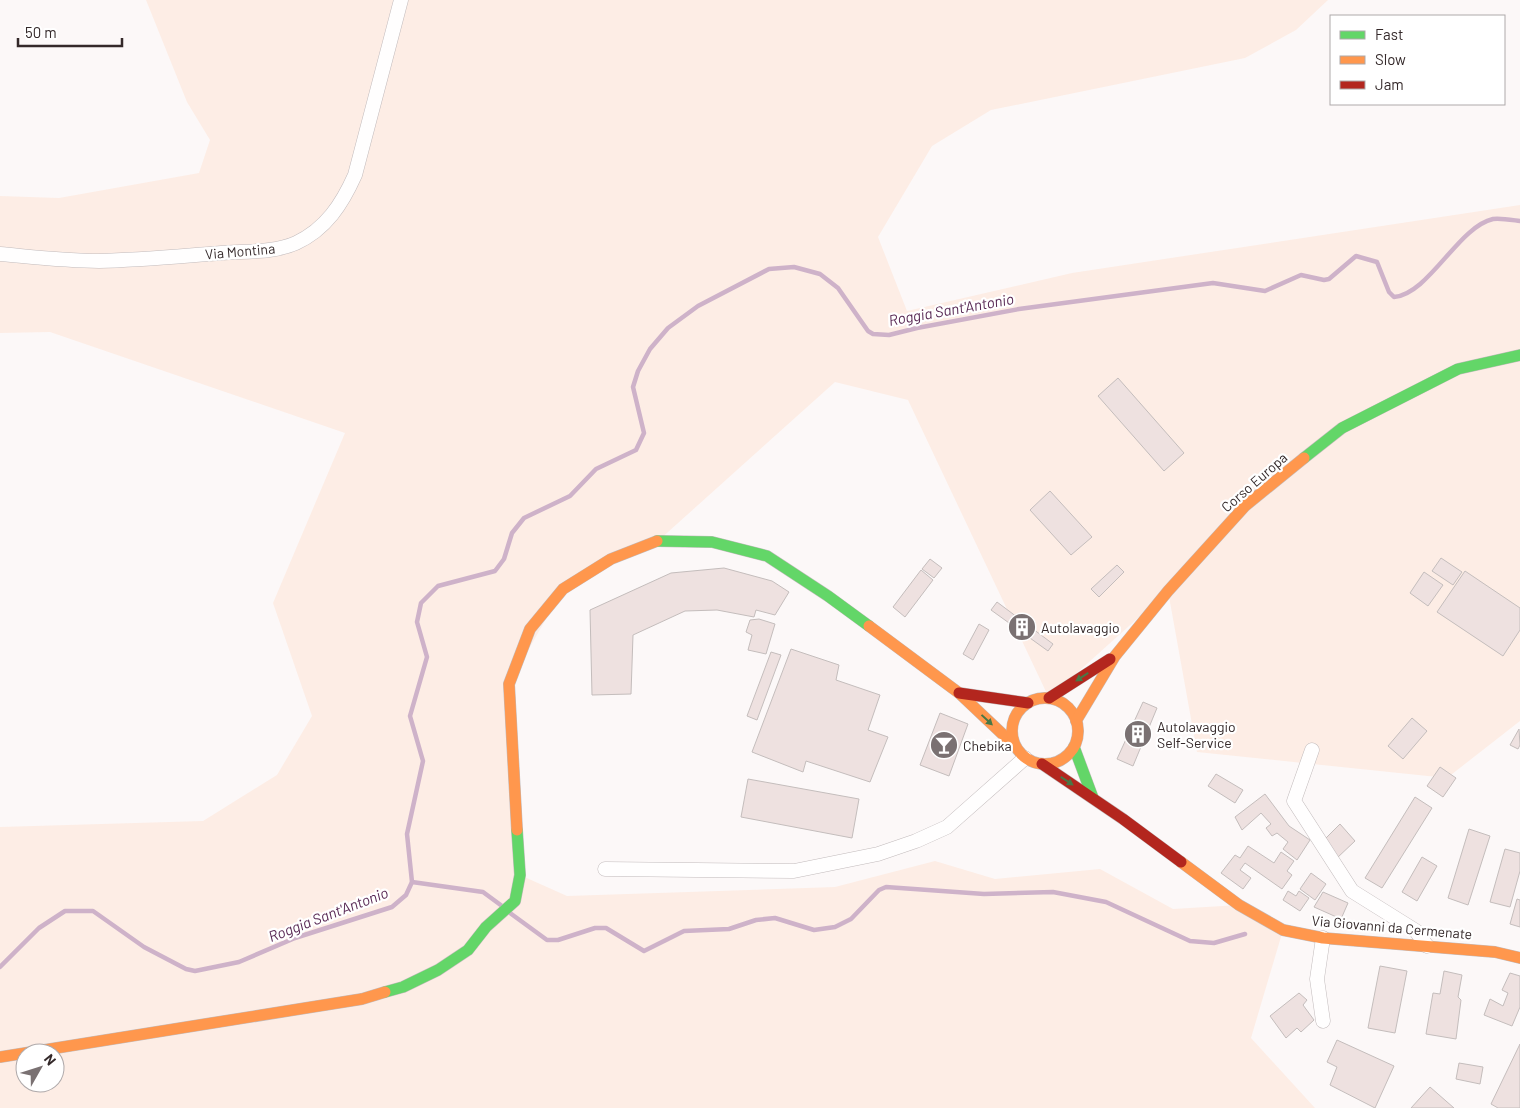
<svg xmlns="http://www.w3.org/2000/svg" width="1520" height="1108" font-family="Barlow,sans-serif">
	<rect width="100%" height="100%" fill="#fcf8f8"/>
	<path fill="#fdede5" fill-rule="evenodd" d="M 146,0 L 1328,0 L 1296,30 L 1245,58 L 991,110 L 932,146 L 878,237 L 907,311 L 1072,273 L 1520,205 L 1520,721 L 1447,778 L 1197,752 L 1168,591 L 1049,698 L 908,400 L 835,382 L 658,541 L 563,589 L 509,684 L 520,875 L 567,896 L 835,887 L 935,861 L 995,879 L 1100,869 L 1173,909 L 1239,905 L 1283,930 L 1251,1038 L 1315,1108 L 0,1108 L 0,827 L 203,821 L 277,775 L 312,716 L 273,603 L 345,433 L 50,332 L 0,333 L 0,196 L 59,198 L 199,173 L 210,140 L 187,102 ZM 25,1053 L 55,1053 L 55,1083 L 25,1083 Z"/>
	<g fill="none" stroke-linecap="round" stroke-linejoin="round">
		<g stroke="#ceb2c9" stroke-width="4.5">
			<polyline points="412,882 483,892 502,906"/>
			<polyline points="510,913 547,940 558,940 595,928 606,928 644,951 684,931 729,929 756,920 775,918 814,930 835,927 851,919 879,890 886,887 984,894 1053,892 1106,902 1190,941 1214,943 1245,934"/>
			<path d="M 0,967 L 39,928 L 65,911 L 93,911 L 144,947 L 186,969 L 195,971 L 239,962 L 295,938 L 392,907 L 406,895 L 412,882 L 407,834 L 423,761 L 410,716 L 427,657 L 417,622 L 421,603 L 438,586 L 495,571 L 504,559 L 512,533 L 524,518 L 570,496 L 596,469 L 636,450 L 644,433 L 633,387 L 638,371 L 650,349 L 668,328 L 698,306 L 769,269 L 794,267 L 820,274 L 838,288 L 868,331 L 873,334 L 889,335 L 917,328 L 1019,309 L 1213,283 L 1265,291 L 1301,275 L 1324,280 L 1329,279 L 1356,256 L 1377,262 L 1389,292 L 1394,297 C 1429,294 1458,227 1493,219 C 1501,218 1512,220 1520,221"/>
		</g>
	</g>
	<g fill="#eee1e0" stroke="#c4bdbc">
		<polygon points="1118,378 1184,453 1164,471 1098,396"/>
		<polygon points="1050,491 1092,537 1071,555 1030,510"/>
		<polygon points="1441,558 1462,572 1453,585 1432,571"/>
		<polygon points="930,559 942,568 934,578 922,569"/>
		<polygon points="1117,565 1124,572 1099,597 1091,589"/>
		<polygon points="724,568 772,581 789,592 775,615 756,610 754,617 717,610 685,611 633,635 631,694 592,695 590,610 671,573"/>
		<polygon points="921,570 933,580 905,617 893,607"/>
		<polygon points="1465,571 1520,608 1520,630 1503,656 1437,612"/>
		<polygon points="1424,572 1443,585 1428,606 1410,593"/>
		<polygon points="997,602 1053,644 1048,651 991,610"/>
		<polygon points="759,619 775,624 766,654 748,650 752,635 746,632 750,620"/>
		<polygon points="979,624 989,630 973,660 963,654"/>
		<polygon points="791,649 839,665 836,680 880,695 868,730 888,737 870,782 806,761 803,772 752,752"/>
		<polygon points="771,652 781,655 757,720 747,716"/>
		<polygon points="1143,702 1157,708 1133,766 1117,759"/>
		<polygon points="940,713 968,724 949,776 920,765"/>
		<polygon points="1412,718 1427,731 1403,759 1388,746"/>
		<polygon points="1519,729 1520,745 1518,749 1510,745"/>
		<polygon points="1440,767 1456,778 1443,797 1427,786"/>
		<polygon points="1216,774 1243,790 1235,803 1208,786"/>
		<polygon points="748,779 859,799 852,838 741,817"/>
		<polygon points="1265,794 1289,826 1310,840 1297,860 1283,849 1288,842 1277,833 1272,836 1266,828 1271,824 1261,813 1242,830 1235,817"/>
		<polygon points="1415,797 1432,808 1382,888 1365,878"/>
		<polygon points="1340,824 1355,841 1337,858 1322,842"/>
		<polygon points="1469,829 1490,836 1468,905 1448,898"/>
		<polygon points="1248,846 1274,863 1281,852 1294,861 1287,871 1292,875 1282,889 1245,863 1240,870 1251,878 1243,889 1221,873 1235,855 1240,858"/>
		<polygon points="1505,849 1520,853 1520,871 1510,907 1490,902"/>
		<polygon points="1422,857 1437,866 1417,901 1402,892"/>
		<polygon points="1311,873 1326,884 1315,900 1300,889"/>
		<polygon points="1288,891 1296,896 1299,891 1309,898 1300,911 1283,900"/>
		<polygon points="1323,892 1348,903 1341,919 1314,907"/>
		<polygon points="1517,899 1520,900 1520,927 1510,924"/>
		<polygon points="1380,966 1407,971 1395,1033 1368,1028"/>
		<polygon points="1444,971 1462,975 1458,997 1461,1000 1456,1039 1426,1034 1433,993 1440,994"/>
		<polygon points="1510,973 1520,976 1520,1007 1512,1026 1484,1015 1490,999 1503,1006 1508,993 1502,990"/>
		<polygon points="1299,993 1307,1000 1303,1005 1314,1020 1301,1032 1297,1028 1286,1038 1270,1016"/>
		<polygon points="1337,1040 1394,1066 1375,1108 1330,1085 1337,1067 1327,1062"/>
		<polygon points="1520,1044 1520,1108 1498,1108 1491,1104"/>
		<polygon points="1459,1063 1483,1067 1480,1084 1456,1079"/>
		<polygon points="1430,1087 1454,1108 1411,1108"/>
	</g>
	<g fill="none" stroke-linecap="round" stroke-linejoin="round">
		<defs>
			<g id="street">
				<path d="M 0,254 C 33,257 66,261 99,261 C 140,260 181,256 221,253 C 245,251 274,253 296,243 C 326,229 342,204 355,175 L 401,0"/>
				<polyline points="1312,750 1294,801 1352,891 1416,931 1427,946"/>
				<polyline points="605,869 794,871 878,854 916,841 947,827 1025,758"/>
				<polyline points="1323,938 1317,979 1323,1021"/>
			</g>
			<g id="fast">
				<polyline points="1304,458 1342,428 1458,369 1520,355"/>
				<polyline points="657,541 712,542 767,556 828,596 869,626"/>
				<polyline points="1074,747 1093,798"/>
				<polyline points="385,992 403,987 438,970 468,950 486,927 515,901 520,875 517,830"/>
			</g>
			<g id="slow">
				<polyline points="869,626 959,693 1015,746"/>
				<circle cx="1045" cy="731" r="33"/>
				<polyline points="1076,721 1115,656 1168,591 1245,506 1304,458"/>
				<polyline points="517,830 509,684 530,629 563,589 611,559 657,541"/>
				<polyline points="1181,862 1239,905 1283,930 1323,938 1495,952 1520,958"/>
				<polyline points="0,1057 362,999 385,992"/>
			</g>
			<g id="jam">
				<polyline points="959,693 1028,703"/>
				<polyline points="1049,698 1110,659"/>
				<polyline points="1042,764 1123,819 1181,862"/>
			</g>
		</defs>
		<use href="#street" stroke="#c2bbbc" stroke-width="15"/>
		<use href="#fast" stroke="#c2bbbc" stroke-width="12"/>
		<use href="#slow" stroke="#c2bbbc" stroke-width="12"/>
		<use href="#jam" stroke="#c2bbbc" stroke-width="12"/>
		<use href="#street" stroke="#fffefe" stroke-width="14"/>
		<use href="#fast" stroke="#63d668" stroke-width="11"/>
		<use href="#slow" stroke="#ff974d" stroke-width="11"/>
		<use href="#jam" stroke="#b3261e" stroke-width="11"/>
	</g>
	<defs><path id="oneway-solid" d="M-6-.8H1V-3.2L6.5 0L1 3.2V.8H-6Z" transform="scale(1.25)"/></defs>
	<g fill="#497746">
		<use href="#oneway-solid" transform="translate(1082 677) rotate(147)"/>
		<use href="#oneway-solid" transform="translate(987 720) rotate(43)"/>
		<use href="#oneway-solid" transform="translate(1067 781) rotate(33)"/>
	</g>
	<defs>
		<symbol id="building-disc" viewBox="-11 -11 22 22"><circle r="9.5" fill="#7a7172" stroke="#fff"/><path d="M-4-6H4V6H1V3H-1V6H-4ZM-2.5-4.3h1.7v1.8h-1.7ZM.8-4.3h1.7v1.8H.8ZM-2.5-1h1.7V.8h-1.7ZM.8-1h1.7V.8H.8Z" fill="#fff"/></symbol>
		<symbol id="bar-disc" viewBox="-11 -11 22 22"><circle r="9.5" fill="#7a7172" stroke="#fff"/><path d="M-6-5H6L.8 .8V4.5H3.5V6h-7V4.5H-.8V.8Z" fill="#fff"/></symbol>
	</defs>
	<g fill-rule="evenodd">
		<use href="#building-disc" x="1006" y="611" width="32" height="32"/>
		<use href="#building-disc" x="1122" y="718" width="32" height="32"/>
		<use href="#bar-disc" x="928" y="729" width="32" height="32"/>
	</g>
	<g text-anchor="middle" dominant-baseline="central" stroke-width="4.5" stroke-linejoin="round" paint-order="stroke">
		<g font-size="14" fill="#34292a" stroke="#fff">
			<text transform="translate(240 251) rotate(-5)">Via Montina</text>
			<text transform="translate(1254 482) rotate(-41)">Corso Europa</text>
			<text transform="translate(1392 927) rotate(5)">Via Giovanni da Cermenate</text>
		</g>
		<g font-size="14" fill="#34292a" stroke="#fff" text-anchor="start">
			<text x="1041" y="627">Autolavaggio</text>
			<text x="1157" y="726">Autolavaggio<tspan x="1157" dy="16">Self-Service</tspan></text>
			<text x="963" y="745">Chebika</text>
		</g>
		<g font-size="15" font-style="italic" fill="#572753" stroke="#fff">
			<text transform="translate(951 309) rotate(-10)">Roggia Sant'Antonio</text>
			<text transform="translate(328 914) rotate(-21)">Roggia Sant'Antonio</text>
		</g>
	</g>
	<rect x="1330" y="15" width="175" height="90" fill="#ffffff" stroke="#aea9aa"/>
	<rect x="1340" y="31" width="25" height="8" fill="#63d668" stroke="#aea9aa"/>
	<text x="1375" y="40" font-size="15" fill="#34292a">Fast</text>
	<rect x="1340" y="56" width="25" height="8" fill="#ff974d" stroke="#aea9aa"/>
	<text x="1375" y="65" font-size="15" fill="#34292a">Slow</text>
	<rect x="1340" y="81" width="25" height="8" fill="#b3261e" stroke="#aea9aa"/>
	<text x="1375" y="90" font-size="15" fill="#34292a">Jam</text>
	<g transform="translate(40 1068) rotate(51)"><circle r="24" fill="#ffffff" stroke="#aea9aa"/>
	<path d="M0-4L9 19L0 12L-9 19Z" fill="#7a7172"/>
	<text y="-8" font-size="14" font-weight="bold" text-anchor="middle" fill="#34292a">N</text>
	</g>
	<path d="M18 38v8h104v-8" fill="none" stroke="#34292a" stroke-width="2.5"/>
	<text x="25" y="38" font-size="15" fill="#34292a" stroke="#ffffff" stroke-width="4" paint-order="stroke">50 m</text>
</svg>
